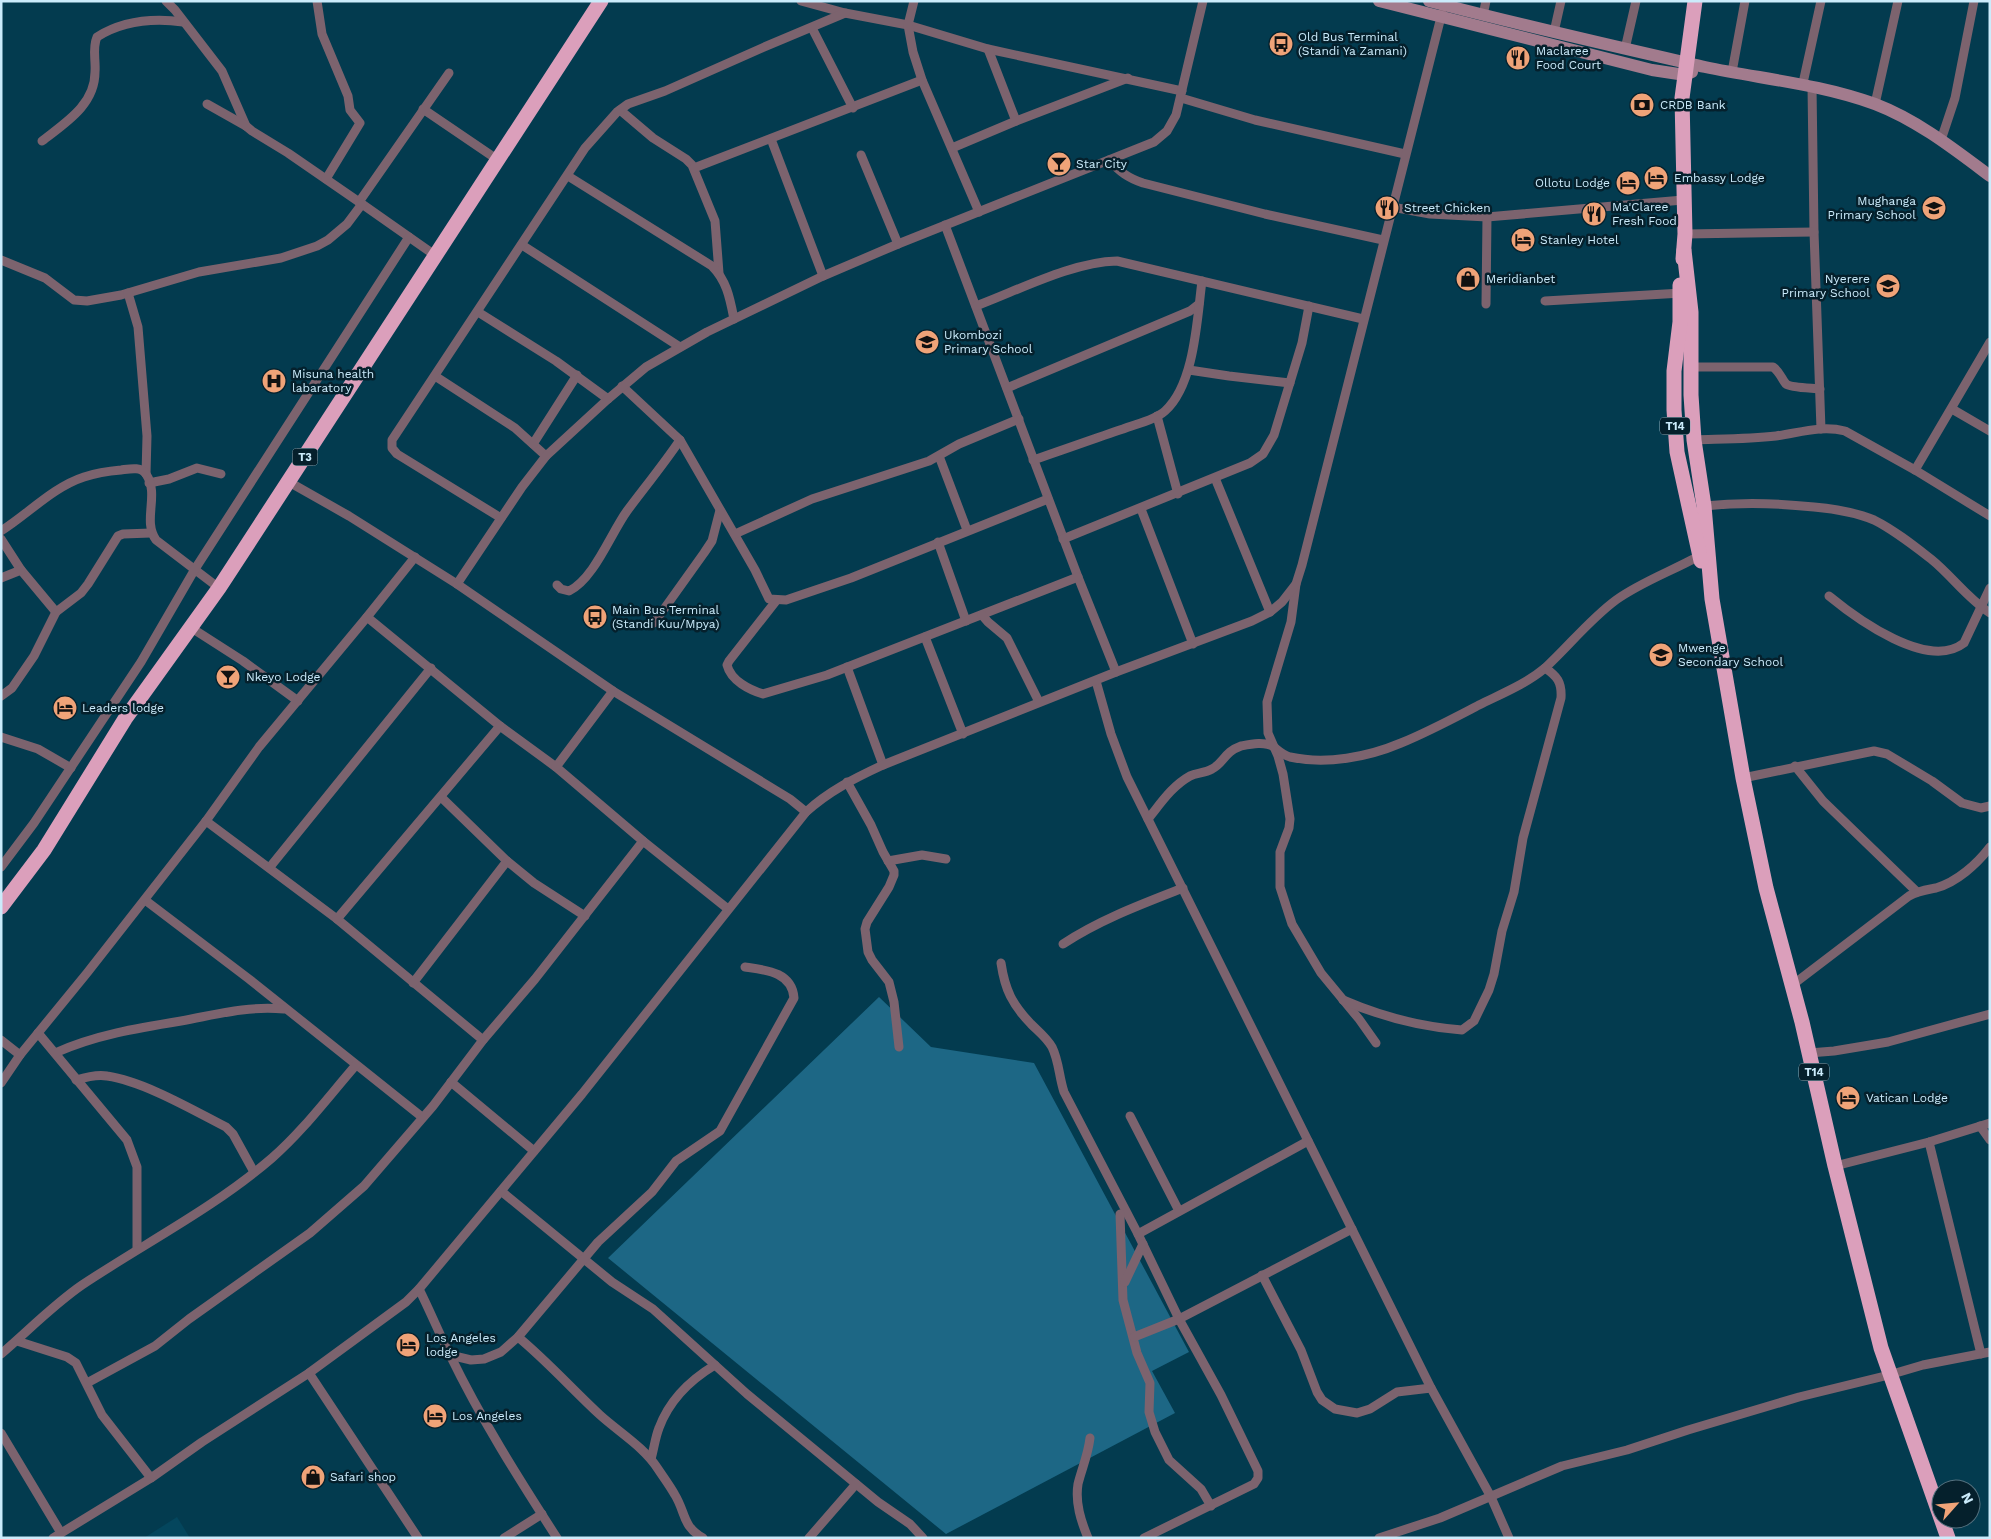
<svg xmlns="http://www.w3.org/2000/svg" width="1991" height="1539" font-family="'Work Sans',sans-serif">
	<rect width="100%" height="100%" fill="#033b4f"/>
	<polygon fill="#04465d" points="177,1517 190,1538 144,1538"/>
	<polygon fill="#1d6785" points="879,997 931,1047 1034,1063 1189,1352 1152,1371 1175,1413 946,1534 608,1258"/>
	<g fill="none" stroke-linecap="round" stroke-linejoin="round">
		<g stroke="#7c636e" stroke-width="9">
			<polyline points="166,1 175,10 222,71 246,126 252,131 288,153 362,204 436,256"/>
			<polyline points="317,1 322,34 348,96 350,110 360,123 326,179"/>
			<polyline points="801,1 845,13 908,25 988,49 1182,91"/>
			<polyline points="914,1 908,25 913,52 922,80 979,212"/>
			<polyline points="1483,15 1486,1"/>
			<polyline points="812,28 853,108"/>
			<polyline points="1554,32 1561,1"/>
			<polyline points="988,49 1016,121"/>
			<polyline points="1625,49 1636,1"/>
			<polyline points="1732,72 1745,1"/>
			<polyline points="1803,83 1821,1"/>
			<polyline points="1812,86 1814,232 1821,429"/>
			<polyline points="1181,98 1255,120 1405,154"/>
			<polyline points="207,104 246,126"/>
			<polyline points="1875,104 1898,1"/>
			<polyline points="423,109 498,160"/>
			<polyline points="620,110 653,138 686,159 692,165 715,221 719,273"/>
			<polyline points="771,139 823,276"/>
			<polyline points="1941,140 1955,98 1974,1"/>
			<path d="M 42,141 C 65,123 95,105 95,72 C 96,60 92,48 97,37 C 124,20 153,18 183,22"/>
			<polyline points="952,148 1016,121 1128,78"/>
			<polyline points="861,155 898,244"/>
			<path d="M 1109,160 C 1120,172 1128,178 1143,183 L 1265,214 L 1383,240"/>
			<polyline points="694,168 922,80"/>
			<path d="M 568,176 L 712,266 C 727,281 730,299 734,319"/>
			<polyline points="359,202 449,73"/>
			<polyline points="1392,207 1430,214 1487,217 1683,200"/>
			<polyline points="945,225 1078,577 1116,672"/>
			<polyline points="1685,234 1814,232"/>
			<polyline points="522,245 680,347"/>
			<polyline points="1,260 45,278 74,300 87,301 121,295 199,272 281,258 317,246 328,240 347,224 362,204"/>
			<polyline points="128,293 138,327 147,436 146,474"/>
			<polyline points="1545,301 1682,293"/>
			<polyline points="1486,304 1487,217"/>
			<path d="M 976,306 C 1019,290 1072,262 1117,261 L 1363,319"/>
			<polyline points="478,312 556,361 608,399"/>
			<path d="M 1691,367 L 1773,367 C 1780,372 1781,378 1786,384 C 1791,388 1813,388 1820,389"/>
			<polyline points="1189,370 1229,376 1290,383"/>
			<polyline points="435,376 515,428 546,456"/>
			<polyline points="622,386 680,440 755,570 769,599 786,600 851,578 1048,499"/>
			<polyline points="1007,388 1190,311 1199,304"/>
			<polyline points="1952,409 1990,431"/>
			<polyline points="1157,416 1178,494"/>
			<path d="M 1694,440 C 1721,439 1749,439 1776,436 C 1799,433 1821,425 1845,431 L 1915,470 L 1990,516"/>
			<polyline points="533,444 577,375"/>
			<polyline points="939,456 967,530"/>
			<path d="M 1033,460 C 1063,450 1093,439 1123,429 C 1136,424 1155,420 1165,411 C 1195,384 1197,318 1202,281"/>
			<polyline points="1915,470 1990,342"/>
			<polyline points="1215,478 1270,612"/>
			<polyline points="289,482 349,516 457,584 613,691 790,799 806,812"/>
			<polyline points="149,483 169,479 197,468 221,474"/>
			<path d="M 1704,506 C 1741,502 1777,503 1814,507 C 1835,509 1855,512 1874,520 C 1894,530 1913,545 1931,559 C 1952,576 1967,598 1990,613"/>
			<polyline points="1141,509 1193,644"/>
			<polyline points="501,518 397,454 392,448 392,440 585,148 617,112 628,104 665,91 762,48 845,13"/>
			<path d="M 1,531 C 28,514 53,487 84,477 C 96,473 109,471 121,470 C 129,469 141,466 146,474 C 160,495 142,520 156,540 L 219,588"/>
			<polyline points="735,534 812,499 929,461 959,444 1019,419"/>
			<polyline points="1,539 21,570 56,612"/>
			<polyline points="1063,539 1250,463 1263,454 1274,435 1302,343 1309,306"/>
			<polyline points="938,542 966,621"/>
			<polyline points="1,578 21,570"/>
			<polyline points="457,584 522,487 546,456 608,399 646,367 707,332 823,276 898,244 1154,142 1167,131 1176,115 1203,1"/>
			<polyline points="1296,584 1291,622 1267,702 1268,733 1278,756 1283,774 1290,819 1289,828 1280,852 1280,887 1292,924 1321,973 1359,1019 1376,1043"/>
			<path d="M 557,585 L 561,589 L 569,591 C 594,579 611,533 627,511 C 645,487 663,465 680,440"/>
			<path d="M 1829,596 C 1857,619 1928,671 1964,643 L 1990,588"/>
			<path d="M 776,601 L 729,661 L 727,665 C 731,681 750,690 763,694 L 827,675 L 1078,577"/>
			<polyline points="982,615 988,622 1007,638 1039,702"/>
			<polyline points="367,617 500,726 556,767 643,841 728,909"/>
			<polyline points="654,623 704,553 712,541 720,510"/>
			<polyline points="190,627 243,661 298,701"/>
			<polyline points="925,637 963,734"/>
			<polyline points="847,667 883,765"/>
			<polyline points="1096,681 1111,734 1127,777 1431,1388 1491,1497 1509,1538"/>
			<polyline points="1,696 12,688 34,656 56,612 81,593 88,584 118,536 123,534 151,533"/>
			<polyline points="1,737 38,749 71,768"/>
			<polyline points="1795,766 1823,801 1917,892"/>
			<polyline points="556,767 613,691"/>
			<polyline points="1743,778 1874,751 1887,754 1932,781 1962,803 1981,808 1990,806"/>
			<polyline points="847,782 871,825 883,852 894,871 894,875 889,887 867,922 865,929 868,952 872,960 889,982 894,1002 899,1047"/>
			<polyline points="441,797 507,861 534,883 585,916"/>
			<path d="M 1148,819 C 1161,803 1172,786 1190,776 C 1197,773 1205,773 1212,769 C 1224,763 1224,752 1241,746 C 1251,744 1265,741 1274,747 C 1279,751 1283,755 1290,757 C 1326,765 1368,757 1401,743 C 1428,732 1454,718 1479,705 C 1501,694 1526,684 1545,668 C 1569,646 1589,620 1616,600 C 1641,582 1672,571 1699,556"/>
			<polyline points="206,821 337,919 483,1040"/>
			<polyline points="888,861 922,855 946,859"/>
			<polyline points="1,867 34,823 141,662 195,569 409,237"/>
			<polyline points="270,867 431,668"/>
			<polyline points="145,900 249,979 422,1117"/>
			<polyline points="337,919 500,726"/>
			<path d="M 1063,944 C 1099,920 1142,904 1183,888"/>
			<path d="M 1001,963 C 1005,990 1012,1004 1031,1024 C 1039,1032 1046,1037 1052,1047 C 1059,1061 1059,1077 1064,1092 L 1138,1234 L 1179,1319 L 1221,1395 L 1258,1471 L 1258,1478 L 1254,1484 L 1144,1538"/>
			<polyline points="413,983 507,861"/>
			<path d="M 1791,986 L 1909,896 C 1918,891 1926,890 1936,888 C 1957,882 1977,864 1990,847"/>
			<path d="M 1343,1000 C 1380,1016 1422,1027 1462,1030 L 1474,1021 L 1489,990 L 1494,974 L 1502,931 L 1514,892 L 1523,838 L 1561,698 C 1562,682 1557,676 1545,668"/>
			<polyline points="38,1033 127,1140 137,1167 137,1249"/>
			<polyline points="1,1040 20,1055"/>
			<path d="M 55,1053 C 95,1035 138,1028 181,1021 C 219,1014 245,1006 284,1009"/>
			<polyline points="1809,1053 1834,1051 1888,1042 1990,1014"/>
			<path d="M 76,1080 C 86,1077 97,1074 107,1076 C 143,1081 193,1110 226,1127 L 233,1134 L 254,1172"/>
			<polyline points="451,1082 534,1151"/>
			<polyline points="1,1083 20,1055 87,973 206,821 259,747 367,617 415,557"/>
			<polyline points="1130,1116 1179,1211"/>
			<polyline points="1980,1126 1990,1140"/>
			<polyline points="1929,1142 1981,1354"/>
			<polyline points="1835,1166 1929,1142 1990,1123"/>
			<polyline points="501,1191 612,1282 653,1309 747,1394 878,1502 910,1524 923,1538"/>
			<polyline points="1120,1214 1123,1300 1137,1353 1150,1383 1149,1412 1155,1432 1169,1460 1201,1489 1211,1506"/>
			<polyline points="1138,1234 1308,1141"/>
			<polyline points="1262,1275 1301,1350 1317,1392 1322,1400 1335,1409 1357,1413 1370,1409 1397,1392 1431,1388"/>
			<polyline points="1125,1282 1143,1244"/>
			<path d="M 419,1289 C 430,1311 439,1333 450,1355 C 481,1419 519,1479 557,1538"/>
			<path d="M 518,1337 C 547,1361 572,1389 600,1415 C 620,1433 644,1447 658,1469 C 664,1478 670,1486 675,1495 C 686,1513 682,1526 703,1538"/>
			<polyline points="1134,1337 1179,1319 1352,1229"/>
			<polyline points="17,1341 67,1357 76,1363 102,1415 151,1478"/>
			<path d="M 1,1354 C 28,1331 53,1305 82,1285 C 145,1243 214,1208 272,1158 C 303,1131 329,1096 356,1065"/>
			<path d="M 450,1355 L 471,1360 L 484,1359 L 501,1352 L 518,1337 L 598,1242 L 652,1192 L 676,1161 L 720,1131 L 794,998 C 792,972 766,970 745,967"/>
			<polyline points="309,1373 418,1538"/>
			<polyline points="87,1383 155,1346 189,1319 310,1233 364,1186 433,1106 483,1040 535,979 643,841"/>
			<polyline points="1,1433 61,1533"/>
			<path d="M 651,1459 C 654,1449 655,1438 659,1428 C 669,1401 690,1380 715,1365"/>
			<path d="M 53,1538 L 151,1478 L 202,1442 L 309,1373 L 406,1302 L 419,1289 L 582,1094 L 806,812 C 829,791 855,778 883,765 L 1116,672 L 1252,621 L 1270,612 L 1282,602 L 1296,584 L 1302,565 L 1442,13"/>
			<polyline points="504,1538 542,1514"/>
			<polyline points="809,1538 856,1484"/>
			<path d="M 1088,1538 C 1081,1521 1075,1503 1078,1484 C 1082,1468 1088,1455 1090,1438"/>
			<polyline points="1379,1538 1440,1518 1562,1466 1627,1450 1688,1430 1799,1397 1889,1375 1923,1365 1990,1352"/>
		</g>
		<g stroke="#a27b8d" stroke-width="12">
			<polyline points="1379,1 1652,70 1685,75 1692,72"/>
			<path d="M 1429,1 C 1520,25 1613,46 1705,67 C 1762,79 1820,84 1875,104 C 1917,120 1954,149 1990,176"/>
		</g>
		<g stroke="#db9fbb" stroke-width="15">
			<polyline points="1684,250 1691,312 1691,395 1694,440 1704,506 1712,599 1743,778 1766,888 1802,1022 1835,1166 1881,1348 1948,1538"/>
			<polyline points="1683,259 1685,234 1682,98 1695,1"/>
			<polyline points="1680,285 1680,322 1674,371 1674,410 1677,452 1701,561"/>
			<polyline points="1,907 44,850 125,719 219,588 601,1"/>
		</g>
	</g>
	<defs>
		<symbol id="bus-disc" viewBox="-11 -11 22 22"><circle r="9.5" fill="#efa378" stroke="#05202c"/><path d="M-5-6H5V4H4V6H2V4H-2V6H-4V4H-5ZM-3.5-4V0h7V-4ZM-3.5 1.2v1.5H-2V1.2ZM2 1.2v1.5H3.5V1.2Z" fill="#111"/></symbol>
		<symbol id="restaurant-disc" viewBox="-11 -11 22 22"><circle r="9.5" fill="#efa378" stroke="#05202c"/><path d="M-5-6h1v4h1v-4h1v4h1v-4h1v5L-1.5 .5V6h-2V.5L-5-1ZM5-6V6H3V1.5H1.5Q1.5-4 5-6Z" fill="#111"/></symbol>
		<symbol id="bank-disc" viewBox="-11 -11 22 22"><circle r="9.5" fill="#efa378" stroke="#05202c"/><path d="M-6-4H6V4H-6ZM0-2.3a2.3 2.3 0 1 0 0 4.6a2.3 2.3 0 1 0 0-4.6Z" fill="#111"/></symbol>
		<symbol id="bar-disc" viewBox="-11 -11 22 22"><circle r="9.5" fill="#efa378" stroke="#05202c"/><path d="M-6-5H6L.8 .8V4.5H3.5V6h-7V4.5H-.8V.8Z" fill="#111"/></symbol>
		<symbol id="hotel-disc" viewBox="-11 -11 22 22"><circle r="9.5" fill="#efa378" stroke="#05202c"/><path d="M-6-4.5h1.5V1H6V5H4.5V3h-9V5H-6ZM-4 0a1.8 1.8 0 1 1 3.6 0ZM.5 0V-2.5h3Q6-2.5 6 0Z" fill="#111"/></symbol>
		<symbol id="school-disc" viewBox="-11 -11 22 22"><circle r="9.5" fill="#efa378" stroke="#05202c"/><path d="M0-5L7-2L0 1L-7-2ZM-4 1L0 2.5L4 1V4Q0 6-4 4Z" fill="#111"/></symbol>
		<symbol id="shop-disc" viewBox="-11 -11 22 22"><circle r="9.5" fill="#efa378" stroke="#05202c"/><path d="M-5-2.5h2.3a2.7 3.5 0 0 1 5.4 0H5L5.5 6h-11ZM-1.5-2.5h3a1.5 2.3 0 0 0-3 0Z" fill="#111"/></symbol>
		<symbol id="hospital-disc" viewBox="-11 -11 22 22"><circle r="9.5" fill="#efa378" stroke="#05202c"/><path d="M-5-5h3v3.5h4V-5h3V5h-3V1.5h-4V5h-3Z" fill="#111"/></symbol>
	</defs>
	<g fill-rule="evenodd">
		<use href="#bus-disc" x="1267" y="30" width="28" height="28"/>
		<use href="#restaurant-disc" x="1504" y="44" width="28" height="28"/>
		<use href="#bank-disc" x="1628" y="91" width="28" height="28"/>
		<use href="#bar-disc" x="1045" y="150" width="28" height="28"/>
		<use href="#hotel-disc" x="1642" y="164" width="28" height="28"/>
		<use href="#hotel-disc" x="1614" y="169" width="28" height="28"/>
		<use href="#restaurant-disc" x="1373" y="194" width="28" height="28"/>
		<use href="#school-disc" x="1920" y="194" width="28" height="28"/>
		<use href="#restaurant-disc" x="1580" y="200" width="28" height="28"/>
		<use href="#hotel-disc" x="1509" y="226" width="28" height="28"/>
		<use href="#shop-disc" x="1454" y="265" width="28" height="28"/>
		<use href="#school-disc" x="1874" y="272" width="28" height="28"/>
		<use href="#school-disc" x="913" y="328" width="28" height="28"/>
		<use href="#hospital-disc" x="260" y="367" width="28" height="28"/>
		<use href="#bus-disc" x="581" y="603" width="28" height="28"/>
		<use href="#school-disc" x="1647" y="641" width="28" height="28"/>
		<use href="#bar-disc" x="214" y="663" width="28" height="28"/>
		<use href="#hotel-disc" x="51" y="694" width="28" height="28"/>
		<use href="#hotel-disc" x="1834" y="1084" width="28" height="28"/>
		<use href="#hotel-disc" x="394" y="1331" width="28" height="28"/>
		<use href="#hotel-disc" x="421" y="1402" width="28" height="28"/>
		<use href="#shop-disc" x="299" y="1463" width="28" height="28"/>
	</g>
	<g text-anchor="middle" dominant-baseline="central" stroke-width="5" stroke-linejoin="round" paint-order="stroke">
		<g fill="#05202c" stroke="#90aebd" stroke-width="1">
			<rect x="1660" y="417.5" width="30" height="17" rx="4"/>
			<rect x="292.5" y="448.5" width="25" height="17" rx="4"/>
			<rect x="1799" y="1063.5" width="30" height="17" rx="4"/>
		</g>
		<g font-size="11" font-weight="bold" fill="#cbebfb">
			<text x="1675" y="426">T14</text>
			<text x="305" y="457">T3</text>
			<text x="1814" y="1072">T14</text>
		</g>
		<g font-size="12" fill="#cbebfb" stroke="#05202c" text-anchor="start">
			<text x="1298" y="37">Old Bus Terminal<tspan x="1298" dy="14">(Standi Ya Zamani)</tspan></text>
			<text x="1536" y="51">Maclaree<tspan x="1536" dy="14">Food Court</tspan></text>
			<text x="1660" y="105">CRDB Bank</text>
			<text x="1076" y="164">Star City</text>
			<text x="1674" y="178">Embassy Lodge</text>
			<text x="1610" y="183" text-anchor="end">Ollotu Lodge</text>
			<text x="1916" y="201" text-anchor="end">Mughanga<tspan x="1916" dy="14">Primary School</tspan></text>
			<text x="1612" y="207">Ma'Claree<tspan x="1612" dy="14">Fresh Food</tspan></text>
			<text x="1404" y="208">Street Chicken</text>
			<text x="1540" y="240">Stanley Hotel</text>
			<text x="1486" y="279">Meridianbet</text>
			<text x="1870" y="279" text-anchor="end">Nyerere<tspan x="1870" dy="14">Primary School</tspan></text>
			<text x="944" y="335">Ukombozi<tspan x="944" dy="14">Primary School</tspan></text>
			<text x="292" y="374">Misuna health<tspan x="292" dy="14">labaratory</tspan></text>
			<text x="612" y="610">Main Bus Terminal<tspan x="612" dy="14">(Standi Kuu/Mpya)</tspan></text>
			<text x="1678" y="648">Mwenge<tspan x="1678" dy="14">Secondary School</tspan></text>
			<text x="246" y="677">Nkeyo Lodge</text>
			<text x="82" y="708">Leaders lodge</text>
			<text x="1866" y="1098">Vatican Lodge</text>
			<text x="426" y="1338">Los Angeles<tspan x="426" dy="14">lodge</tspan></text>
			<text x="452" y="1416">Los Angeles</text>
			<text x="330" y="1477">Safari shop</text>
		</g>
	</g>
	<rect width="1991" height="1539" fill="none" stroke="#cbebfb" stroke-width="5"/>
	<g transform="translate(1956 1504) rotate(63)"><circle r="24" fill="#05202c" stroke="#54717f"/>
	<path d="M0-4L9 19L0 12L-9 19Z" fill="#efa378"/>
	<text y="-8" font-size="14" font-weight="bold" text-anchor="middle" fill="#cbebfb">N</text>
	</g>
</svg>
